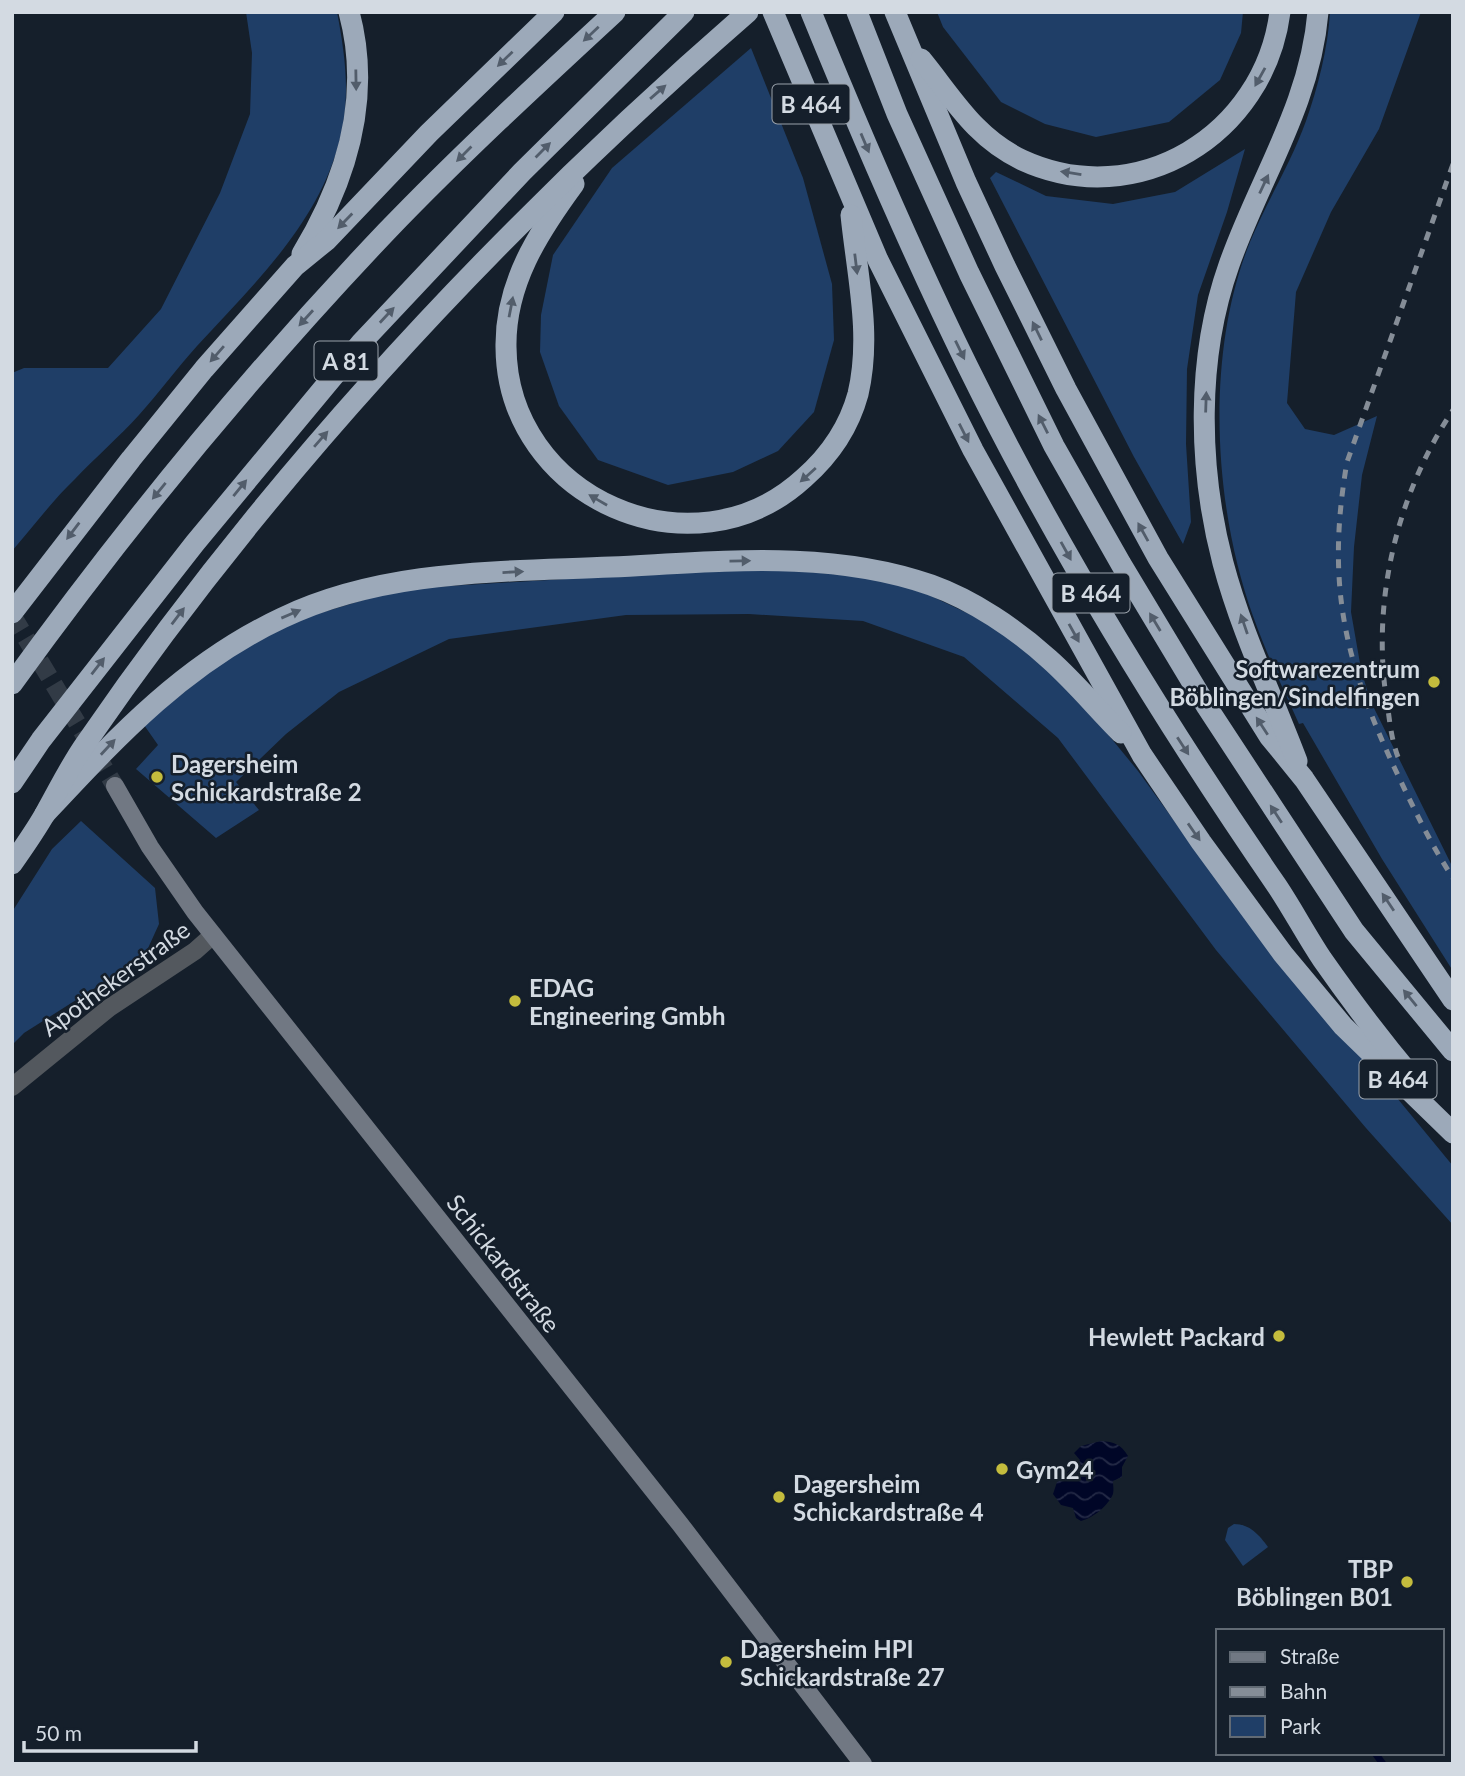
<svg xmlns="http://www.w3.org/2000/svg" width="1465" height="1776" font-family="Lato,sans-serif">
	<defs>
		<pattern id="water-waves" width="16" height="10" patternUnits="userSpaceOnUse" patternTransform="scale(1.75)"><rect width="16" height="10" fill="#000627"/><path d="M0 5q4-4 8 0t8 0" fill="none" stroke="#242a46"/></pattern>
	</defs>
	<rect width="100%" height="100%" fill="#151f2b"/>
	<g fill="#1f3e67">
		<path d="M 246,12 L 337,12 C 345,54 351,96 340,139 C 319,223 254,284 197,346 C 177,368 159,393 139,415 C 119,437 96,457 75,479 C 52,501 33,527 12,551 L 12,373 L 24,368 L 108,368 L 161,309 L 220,193 L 250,114 L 252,53 Z"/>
		<polygon points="937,12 1243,12 1241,33 1220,80 1169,122 1096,137 1045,124 1001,102 943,27"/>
		<path d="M 1330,12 L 1421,12 L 1379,129 L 1331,212 L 1296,292 L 1287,403 L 1305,429 L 1334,435 L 1377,416 L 1362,475 L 1354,547 L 1351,612 L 1361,669 L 1370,700 L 1453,868 L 1453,971 L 1382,859 L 1303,723 L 1299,724 C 1283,688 1266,653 1253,616 C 1213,505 1205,353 1250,242 C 1267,201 1291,163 1306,121 C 1318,87 1328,48 1330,12 Z"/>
		<polygon points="751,48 803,178 832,284 834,340 814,412 778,451 733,472 668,485 598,460 559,406 540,352 541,315 553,255 612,168"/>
		<polygon points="1245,149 1227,212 1198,295 1187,369 1186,444 1191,522 1183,544 1134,457 990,178 996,172 1046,196 1113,204 1175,192"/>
		<polygon points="763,567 881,579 929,595 986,622 1039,660 1106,732 1138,771 1212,873 1453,1166 1453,1225 1366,1128 1216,950 1058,738 964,657 863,621 749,614 626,615 449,639 339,692 286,734 236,782 259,810 216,838 136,769 158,745 144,725 239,647 307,617 400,589"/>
		<polygon points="81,821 155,888 159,924 144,957 24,1033 12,1045 12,912 52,849"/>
		<path d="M 1234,1524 C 1250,1524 1259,1535 1268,1547 L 1243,1566 L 1225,1540 L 1228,1528 Z"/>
	</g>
	<path fill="url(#water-waves)" d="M 1101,1441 C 1114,1442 1121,1444 1128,1456 L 1122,1467 L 1122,1477 L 1113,1481 C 1113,1485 1114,1490 1113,1494 C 1108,1506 1093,1518 1081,1521 L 1076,1518 L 1073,1508 L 1061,1505 L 1053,1494 L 1057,1482 L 1080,1460 L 1074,1453 L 1081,1446 Z"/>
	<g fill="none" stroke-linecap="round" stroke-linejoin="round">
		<polyline stroke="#000627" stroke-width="7" points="1375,1753 1383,1764"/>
		<polyline stroke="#323b46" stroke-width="18" stroke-dasharray="18 9" stroke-linecap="butt" points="12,615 115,786"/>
		<polyline stroke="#53585e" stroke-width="18" points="12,1087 109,1008 195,951 213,935"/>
		<polyline stroke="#717883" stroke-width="18" points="115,786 150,847 195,912 680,1524 863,1764"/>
		<g stroke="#9ca9b9" stroke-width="21">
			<polyline points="773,12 878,260 973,450 1142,755 1201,842 1283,954 1343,1026 1453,1133"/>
			<path d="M 811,12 C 860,132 911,251 968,367 C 1057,548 1163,720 1277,886 C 1293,910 1306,935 1322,959 C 1350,999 1380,1039 1412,1077"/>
			<polyline points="857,12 897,114 969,273 1054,446 1121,564 1207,707 1354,931 1453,1051"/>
			<polyline points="895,12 966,182 1005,266 1066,389 1158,558 1269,736 1304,779 1453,1000"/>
			<path d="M 921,59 C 953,98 974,137 1022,160 C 1137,213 1264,135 1280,12"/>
			<path d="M 574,184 C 538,233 505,284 506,347 C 507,498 693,580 804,478 C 829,456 849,427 858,394 C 872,335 857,275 851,215"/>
			<path d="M 302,254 C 346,181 372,97 349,12"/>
			<polyline points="12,613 131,459 204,369 295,266 327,240 429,133 554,12"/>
			<path d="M 12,684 C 127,525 251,374 386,232 C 459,156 537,84 615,12"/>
			<path d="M 1297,761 C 1272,695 1241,631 1223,563 C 1198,468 1196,358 1229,265 C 1259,179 1310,106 1318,12"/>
			<polyline points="12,783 41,740 195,543 361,343 522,172 684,12"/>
			<path d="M 45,814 C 117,737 184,664 282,618 C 384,569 501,572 611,567 C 717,562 829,549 931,585 C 973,600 1016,629 1049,659 C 1075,682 1097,709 1121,733"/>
			<path d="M 12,864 C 24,847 36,830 46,812 C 59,789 71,764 86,743 C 273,471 499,229 748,12"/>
		</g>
		<g stroke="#858d97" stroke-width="5" stroke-dasharray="9 9" stroke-linecap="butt">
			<path d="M 1453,164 L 1347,462 C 1326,583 1344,660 1395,769 C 1413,807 1430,843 1453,878"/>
			<path d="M 1398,757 C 1392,741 1390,725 1388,709 C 1370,607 1395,497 1453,410"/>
		</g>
	</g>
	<defs><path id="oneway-solid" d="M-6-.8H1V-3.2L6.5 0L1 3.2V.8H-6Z" transform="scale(1.75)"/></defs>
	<g fill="#525d6b">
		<use href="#oneway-solid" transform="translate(591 34) rotate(137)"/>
		<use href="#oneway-solid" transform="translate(505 59) rotate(136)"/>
		<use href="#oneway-solid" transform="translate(1260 77) rotate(119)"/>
		<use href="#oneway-solid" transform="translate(356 80) rotate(89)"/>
		<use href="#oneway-solid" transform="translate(658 92) rotate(-41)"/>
		<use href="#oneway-solid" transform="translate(865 143) rotate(67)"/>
		<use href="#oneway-solid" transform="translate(543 150) rotate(-45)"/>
		<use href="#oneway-solid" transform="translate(464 154) rotate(135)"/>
		<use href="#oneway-solid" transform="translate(1071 173) rotate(-171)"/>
		<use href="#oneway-solid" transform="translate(1264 184) rotate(-65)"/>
		<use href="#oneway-solid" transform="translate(345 221) rotate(134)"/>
		<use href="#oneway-solid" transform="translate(856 264) rotate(83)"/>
		<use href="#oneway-solid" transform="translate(511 307) rotate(-79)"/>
		<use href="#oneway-solid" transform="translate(387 315) rotate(-47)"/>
		<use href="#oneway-solid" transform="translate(306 318) rotate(132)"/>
		<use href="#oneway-solid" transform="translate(1037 331) rotate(-116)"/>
		<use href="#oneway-solid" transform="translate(960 350) rotate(64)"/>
		<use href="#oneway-solid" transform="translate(217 354) rotate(131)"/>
		<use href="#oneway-solid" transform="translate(1206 402) rotate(-88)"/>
		<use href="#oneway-solid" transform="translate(1043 424) rotate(-117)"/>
		<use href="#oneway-solid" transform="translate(964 433) rotate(63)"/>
		<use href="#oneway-solid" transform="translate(321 439) rotate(-49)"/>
		<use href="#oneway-solid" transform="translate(808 475) rotate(138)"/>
		<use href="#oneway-solid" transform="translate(240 488) rotate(-51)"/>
		<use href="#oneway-solid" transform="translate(159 491) rotate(129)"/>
		<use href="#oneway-solid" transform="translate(598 500) rotate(-150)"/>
		<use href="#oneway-solid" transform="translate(73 531) rotate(127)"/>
		<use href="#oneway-solid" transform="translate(1143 532) rotate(-119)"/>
		<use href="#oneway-solid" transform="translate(1066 551) rotate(61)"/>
		<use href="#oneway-solid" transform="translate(740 561) rotate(-1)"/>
		<use href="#oneway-solid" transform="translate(513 572) rotate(-3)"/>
		<use href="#oneway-solid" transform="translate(291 614) rotate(-23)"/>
		<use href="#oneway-solid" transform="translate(178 616) rotate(-53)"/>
		<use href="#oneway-solid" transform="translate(1155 622) rotate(-121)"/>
		<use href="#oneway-solid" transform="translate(1244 624) rotate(-109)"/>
		<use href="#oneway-solid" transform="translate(1074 633) rotate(61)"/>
		<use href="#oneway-solid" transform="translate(98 666) rotate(-52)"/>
		<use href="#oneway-solid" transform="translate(1262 726) rotate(-123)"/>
		<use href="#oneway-solid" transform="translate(1183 746) rotate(57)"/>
		<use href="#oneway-solid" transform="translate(108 747) rotate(-47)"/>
		<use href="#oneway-solid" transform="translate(1276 814) rotate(-123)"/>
		<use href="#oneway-solid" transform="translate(1194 832) rotate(55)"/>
		<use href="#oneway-solid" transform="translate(1388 902) rotate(-124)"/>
		<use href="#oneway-solid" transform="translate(1410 998) rotate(-129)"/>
	</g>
	<g fill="#c4bc3d" stroke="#151f2b" stroke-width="2.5">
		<circle cx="1434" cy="682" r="7"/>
		<circle cx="157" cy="777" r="7"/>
		<circle cx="515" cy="1001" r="7"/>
		<circle cx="1279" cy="1336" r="7"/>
		<circle cx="1002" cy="1469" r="7"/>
		<circle cx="779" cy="1497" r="7"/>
		<circle cx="1407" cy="1582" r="7"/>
		<circle cx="726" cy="1662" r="7"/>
	</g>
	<g text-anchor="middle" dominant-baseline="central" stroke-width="5" stroke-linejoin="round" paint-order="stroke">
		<g fill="#151f2b" stroke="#9aa2ab" stroke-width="2">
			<rect x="772.5" y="84.5" width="77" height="39" rx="5"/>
			<rect x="314.5" y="341.5" width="63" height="39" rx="5"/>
			<rect x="1052.5" y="573.5" width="77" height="39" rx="5"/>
			<rect x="1359.5" y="1059.5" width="77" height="39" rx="5"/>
		</g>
		<g font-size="23" font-weight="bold" fill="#d3dae2">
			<text x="811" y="104">B 464</text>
			<text x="346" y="361">A 81</text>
			<text x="1091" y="593">B 464</text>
			<text x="1398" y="1079">B 464</text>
		</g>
		<g font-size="24" font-weight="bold" fill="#d3dae2" stroke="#151f2b" text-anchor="start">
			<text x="1420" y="668" text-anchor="end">Softwarezentrum<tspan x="1420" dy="28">Böblingen/Sindelfingen</tspan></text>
			<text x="171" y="763">Dagersheim<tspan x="171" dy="28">Schickardstraße 2</tspan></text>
			<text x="529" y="987">EDAG<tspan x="529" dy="28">Engineering Gmbh</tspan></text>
			<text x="1265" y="1336" text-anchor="end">Hewlett Packard</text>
			<text x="1016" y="1469">Gym24</text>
			<text x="793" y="1483">Dagersheim<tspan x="793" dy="28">Schickardstraße 4</tspan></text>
			<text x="1393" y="1568" text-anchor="end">TBP<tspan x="1393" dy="28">Böblingen B01</tspan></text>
			<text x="740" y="1648">Dagersheim HPI<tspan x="740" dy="28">Schickardstraße 27</tspan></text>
		</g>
		<g font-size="24" fill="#d3dae2" stroke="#151f2b">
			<text transform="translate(115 978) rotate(-36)">Apothekerstraße</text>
			<text transform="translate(504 1263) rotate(52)">Schickardstraße</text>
		</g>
	</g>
	<rect width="1465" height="1776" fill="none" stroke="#d3dae2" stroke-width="28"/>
	<rect x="1216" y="1629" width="228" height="126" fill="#151f2b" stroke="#616a74" stroke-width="2"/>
	<rect x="1230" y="1652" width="35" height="10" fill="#717883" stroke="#616a74" stroke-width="2"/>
	<text x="1280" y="1664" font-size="21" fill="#d3dae2">Straße</text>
	<rect x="1230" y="1687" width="35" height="10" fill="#858d97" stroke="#616a74" stroke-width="2"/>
	<text x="1280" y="1699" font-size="21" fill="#d3dae2">Bahn</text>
	<rect x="1230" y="1716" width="35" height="21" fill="#1f3e67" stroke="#616a74" stroke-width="2"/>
	<text x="1280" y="1734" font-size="21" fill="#d3dae2">Park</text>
	<path d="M24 1741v10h172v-10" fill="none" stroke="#d3dae2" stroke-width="3.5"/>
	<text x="35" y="1741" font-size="21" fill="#d3dae2" stroke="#151f2b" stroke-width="5" paint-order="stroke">50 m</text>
</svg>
